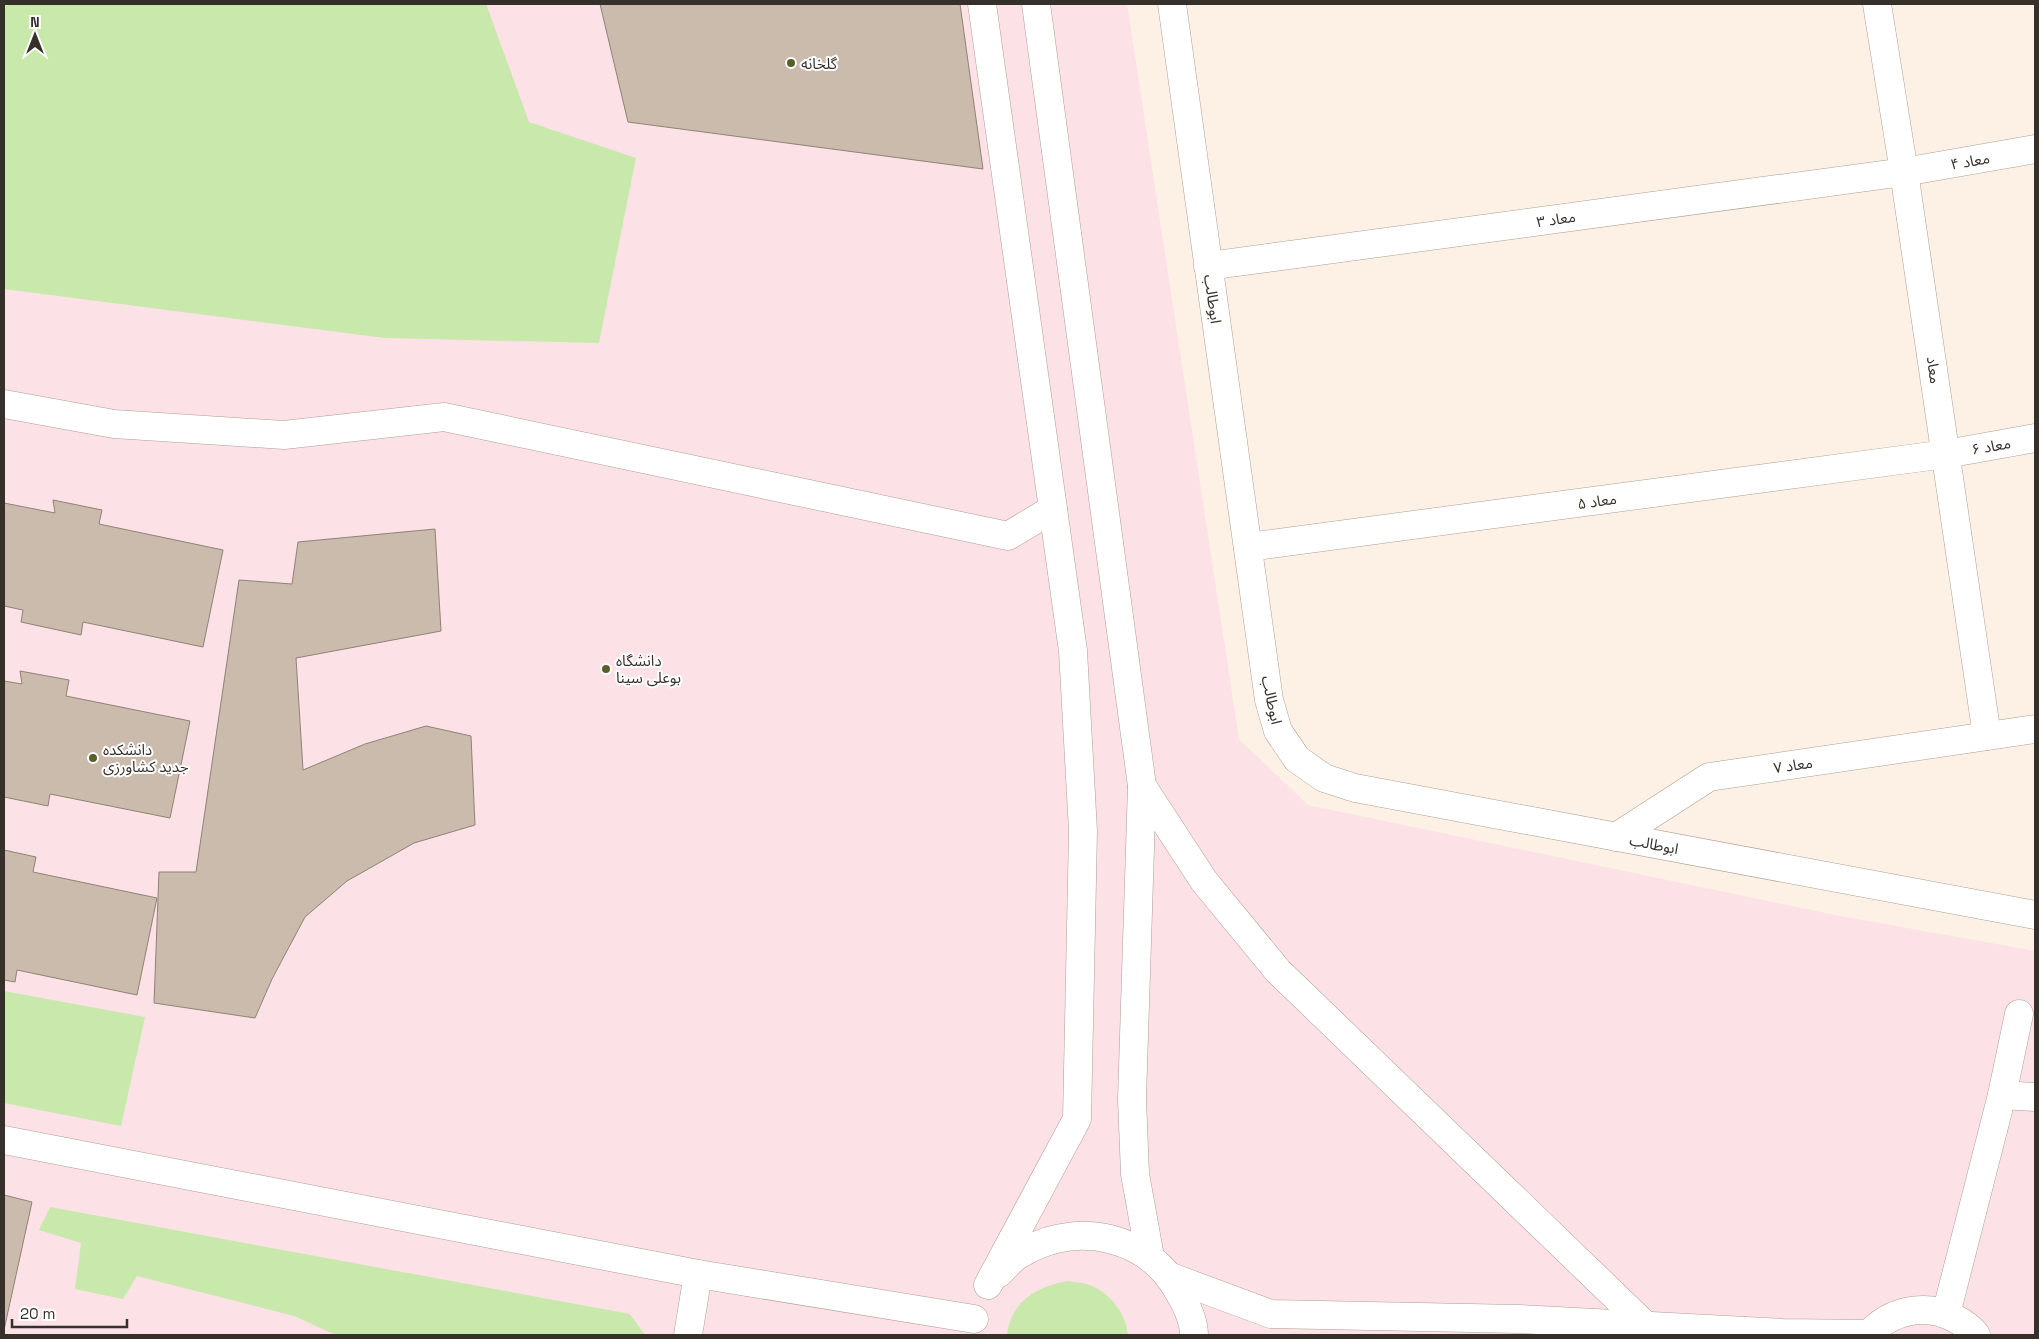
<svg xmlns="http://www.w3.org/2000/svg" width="2039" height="1339" font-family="'Space Grotesk','Noto Sans Arabic',sans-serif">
	<rect width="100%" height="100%" fill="#fdf1e5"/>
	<polygon fill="#fce1e6" points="4,4 1127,4 1239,739 1308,805 1835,915 2035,951 2035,1335 4,1335"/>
	<g fill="#c8e9ab">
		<polygon points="4,4 486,4 529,122 636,158 599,343 385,338 4,289"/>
		<polygon points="4,991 145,1017 121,1126 4,1103"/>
		<polygon points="50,1207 630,1314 645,1335 336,1335 294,1316 137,1276 123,1299 75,1289 81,1243 39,1230"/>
		<path d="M 1067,1281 C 1073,1282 1080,1282 1086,1284 C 1108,1290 1126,1312 1128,1335 L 1007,1335 C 1011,1301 1036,1287 1067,1281 Z"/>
	</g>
	<g fill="#cabbad" stroke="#908275">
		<polygon points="600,4 960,4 983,169 628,122"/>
		<polygon points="53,500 102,510 99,524 223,550 203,647 83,622 81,635 21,622 23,610 4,606 4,503 55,513"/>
		<polygon points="435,529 441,631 296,658 303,770 365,744 426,726 471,736 475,825 414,843 347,881 305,917 272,979 255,1018 154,1003 159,872 196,872 239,580 292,584 298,542"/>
		<polygon points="20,671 69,680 66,696 190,721 170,818 50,794 48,806 4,797 4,681 22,684"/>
		<polygon points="4,850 36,857 33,872 157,898 137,995 17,970 15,982 4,980"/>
		<polygon points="4,1195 32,1202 4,1330"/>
	</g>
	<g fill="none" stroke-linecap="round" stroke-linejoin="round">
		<defs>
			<g id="street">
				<polyline points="982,4 1073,651 1083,831 1077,1119 988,1285"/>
				<polyline points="1036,4 1142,786 1132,1099 1135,1174 1150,1257"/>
				<polyline points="1172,4 1269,700 1278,731 1297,759 1324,778 1355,788 2035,915"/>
				<polyline points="1877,4 1904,172 1987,736"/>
				<polyline points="1208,266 1904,172 2035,149"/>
				<polyline points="4,404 114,424 284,435 444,417 1008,536 1053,509"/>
				<polyline points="1248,547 1946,454 2035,438"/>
				<polyline points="1142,786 1204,881 1278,971 1646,1326"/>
				<polyline points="1616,837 1709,777 2035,729"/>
				<polyline points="2002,1095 2035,1097"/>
				<polyline points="4,1140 698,1274 974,1319"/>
				<path d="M 999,1273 C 1004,1268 1008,1263 1013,1259 C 1017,1255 1024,1252 1029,1249 C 1081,1222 1147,1237 1177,1289 C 1185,1302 1194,1319 1194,1335"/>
				<polyline points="1171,1277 1271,1314 1519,1319 1782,1333 1869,1334"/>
				<polyline points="1946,1314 2002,1095 2019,1014"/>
				<polyline points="688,1335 698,1274"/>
				<path d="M 1868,1335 C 1890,1311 1924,1302 1954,1318 C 1962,1322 1971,1328 1976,1335"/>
			</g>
		</defs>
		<use href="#street" stroke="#ad9f92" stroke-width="29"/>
		<use href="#street" stroke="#fff" stroke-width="28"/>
	</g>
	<g fill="#5b5d2a" stroke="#fff" stroke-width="2">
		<circle cx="791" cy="63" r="5"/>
		<circle cx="606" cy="669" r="5"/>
		<circle cx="93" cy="758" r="5"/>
	</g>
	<g text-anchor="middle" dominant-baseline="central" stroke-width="4" stroke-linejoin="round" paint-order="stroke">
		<g font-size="15" fill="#36302b" stroke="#fff" text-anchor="start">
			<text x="801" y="63">گلخانه</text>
			<text x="616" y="660">دانشگاه<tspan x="616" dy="17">بوعلی سینا</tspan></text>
			<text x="103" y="749">دانشکده<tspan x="103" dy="17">جدید کشاورزی</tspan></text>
		</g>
		<g font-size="15" fill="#36302b" stroke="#fff">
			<text transform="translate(1970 161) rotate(-10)">معاد ۴</text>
			<text transform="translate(1556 219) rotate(-8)">معاد ۳</text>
			<text transform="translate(1213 299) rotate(82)">ابوطالب</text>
			<text transform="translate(1934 370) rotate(82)">معاد</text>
			<text transform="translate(1991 446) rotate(-10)">معاد ۶</text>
			<text transform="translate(1597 501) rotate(-8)">معاد ۵</text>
			<text transform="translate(1272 700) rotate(78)">ابوطالب</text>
			<text transform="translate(1793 765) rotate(-8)">معاد ۷</text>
			<text transform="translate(1654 844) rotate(11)">ابوطالب</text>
		</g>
	</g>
	<rect width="2039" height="1339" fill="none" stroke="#36302b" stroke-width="10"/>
	<g transform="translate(35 35)" stroke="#ffffff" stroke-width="4" paint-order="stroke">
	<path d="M0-4L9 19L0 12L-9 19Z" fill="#36302b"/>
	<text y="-8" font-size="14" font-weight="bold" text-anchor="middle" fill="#36302b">N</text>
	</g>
	<path d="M12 1319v8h115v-8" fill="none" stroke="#36302b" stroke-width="2.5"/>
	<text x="20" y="1319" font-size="15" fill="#36302b" stroke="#ffffff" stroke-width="4" paint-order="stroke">20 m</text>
</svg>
